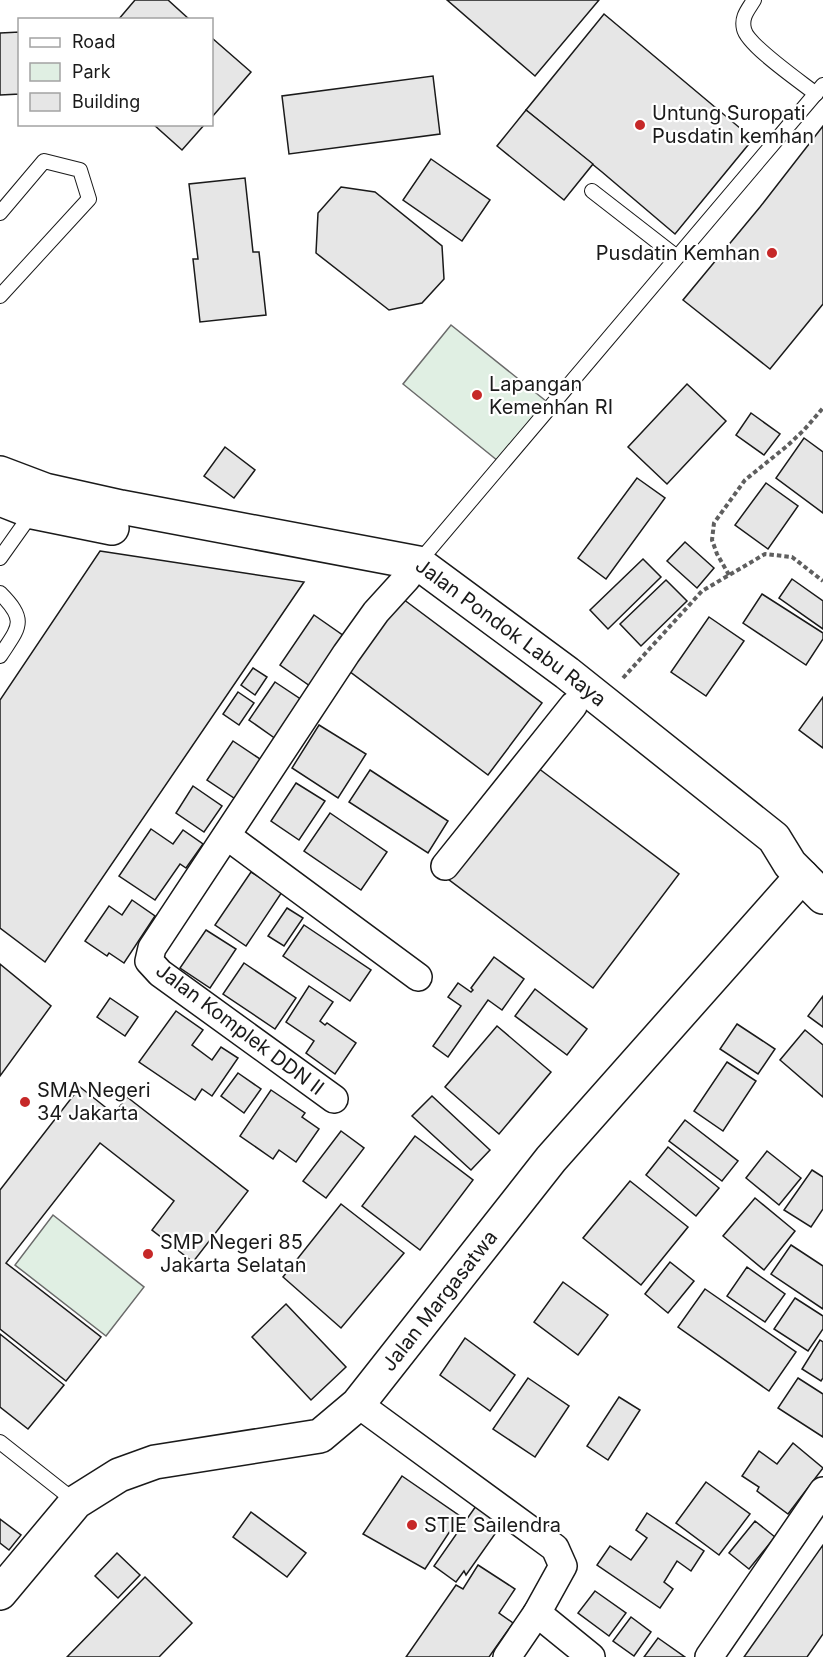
<svg xmlns="http://www.w3.org/2000/svg" width="823" height="1657" font-family="Inter,sans-serif">
	<rect width="100%" height="100%" fill="#fff"/>
	<g fill="#e0efe3" stroke="#6a6a6a" stroke-width="1.5">
		<polygon points="451,325 551,405 503,465 403,384"/>
		<polygon points="53,1215 144,1287 106,1336 15,1265"/>
	</g>
	<g fill="#e6e6e6" stroke="#1a1a1a" stroke-width="1.5">
		<polygon points="135,0 168,0 190,20 118,20"/>
		<polygon points="447,0 599,0 535,76"/>
		<polygon points="604,14 753,139 675,234 602,172 526,110"/>
		<polygon points="20,32 20,94 0,95 0,33"/>
		<polygon points="212,38 251,72 212,117"/>
		<polygon points="433,76 440,134 289,154 282,96"/>
		<polygon points="526,110 593,164 564,200 497,146"/>
		<polygon points="153,124 205,124 182,150"/>
		<polygon points="823,126 823,304 770,369 683,300 760,207"/>
		<polygon points="431,159 490,200 462,241 403,200"/>
		<polygon points="245,178 253,252 259,252 266,315 200,322 193,259 198,259 189,184"/>
		<polygon points="341,187 375,192 442,246 444,279 422,303 389,310 316,253 318,213"/>
		<polygon points="687,384 726,421 667,484 628,447"/>
		<polygon points="751,413 780,434 764,455 736,435"/>
		<polygon points="804,438 823,452 823,513 776,478"/>
		<polygon points="225,447 255,470 234,498 204,476"/>
		<polygon points="637,478 665,498 606,579 578,558"/>
		<polygon points="766,483 798,506 768,549 735,525"/>
		<polygon points="685,542 714,568 697,588 667,561"/>
		<polygon points="100,551 304,582 45,962 0,928 0,700"/>
		<polygon points="643,559 661,577 608,629 590,610"/>
		<polygon points="792,579 823,601 823,629 779,598"/>
		<polygon points="666,580 687,601 641,646 620,624"/>
		<polygon points="762,594 823,633 823,639 806,665 743,623"/>
		<polygon points="399,596 542,703 488,775 345,668"/>
		<polygon points="314,615 344,636 310,686 280,665"/>
		<polygon points="709,617 744,641 706,696 671,672"/>
		<polygon points="253,668 267,677 255,695 241,685"/>
		<polygon points="275,682 302,700 276,739 249,720"/>
		<polygon points="238,692 254,703 239,725 223,714"/>
		<polygon points="823,697 823,748 799,730"/>
		<polygon points="319,725 366,754 338,798 292,768"/>
		<polygon points="233,741 263,761 237,800 207,780"/>
		<polygon points="534,765 679,874 593,988 448,879"/>
		<polygon points="370,770 448,821 428,853 349,802"/>
		<polygon points="296,783 325,801 299,840 271,821"/>
		<polygon points="193,786 222,806 204,832 176,813"/>
		<polygon points="330,813 387,852 361,890 304,851"/>
		<polygon points="151,829 173,844 183,830 203,844 186,868 180,864 155,900 119,876"/>
		<polygon points="251,872 282,892 246,946 215,925"/>
		<polygon points="132,900 155,916 124,963 109,953 107,956 85,941 109,906 122,915"/>
		<polygon points="287,908 303,918 284,946 268,936"/>
		<polygon points="304,925 371,970 350,1001 283,956"/>
		<polygon points="206,930 236,949 210,988 180,968"/>
		<polygon points="494,957 524,979 502,1010 488,1000 448,1057 433,1046 461,1006 448,997 458,983 471,992 473,990 471,988"/>
		<polygon points="244,963 296,998 275,1029 223,994"/>
		<polygon points="0,964 51,1006 0,1076"/>
		<polygon points="309,986 333,1002 320,1021 325,1025 327,1023 356,1043 335,1074 306,1053 314,1041 286,1022"/>
		<polygon points="535,989 587,1029 567,1055 515,1016"/>
		<polygon points="823,996 823,1027 808,1016"/>
		<polygon points="110,998 138,1017 125,1036 97,1017"/>
		<polygon points="176,1011 203,1030 192,1045 212,1060 221,1047 238,1058 212,1096 202,1089 195,1100 139,1062"/>
		<polygon points="737,1024 775,1049 758,1074 720,1049"/>
		<polygon points="497,1026 551,1072 499,1134 445,1087"/>
		<polygon points="805,1030 823,1045 823,1097 780,1060"/>
		<polygon points="727,1062 756,1081 723,1131 694,1111"/>
		<polygon points="238,1073 261,1089 244,1113 221,1096"/>
		<polygon points="80,1087 114,1114 127,1097 248,1191 193,1262 152,1230 174,1201 100,1143 6,1263 101,1337 66,1381 0,1329 0,1190"/>
		<polygon points="271,1090 305,1113 302,1117 319,1129 296,1162 279,1150 273,1159 240,1136"/>
		<polygon points="432,1096 490,1150 471,1170 412,1116"/>
		<polygon points="685,1120 738,1161 722,1181 669,1141"/>
		<polygon points="341,1131 364,1148 326,1198 303,1181"/>
		<polygon points="415,1136 473,1180 420,1250 362,1206"/>
		<polygon points="668,1147 719,1188 696,1216 646,1175"/>
		<polygon points="767,1151 801,1178 779,1205 746,1178"/>
		<polygon points="812,1170 823,1177 823,1209 811,1227 784,1210"/>
		<polygon points="630,1181 688,1227 641,1285 583,1238"/>
		<polygon points="755,1198 795,1231 764,1270 723,1236"/>
		<polygon points="341,1204 404,1253 341,1328 283,1277"/>
		<polygon points="791,1245 823,1266 823,1309 771,1274"/>
		<polygon points="670,1262 694,1281 668,1313 645,1294"/>
		<polygon points="747,1267 785,1294 765,1322 727,1296"/>
		<polygon points="563,1282 608,1315 578,1355 534,1322"/>
		<polygon points="705,1289 796,1352 769,1391 678,1327"/>
		<polygon points="795,1298 823,1316 823,1329 808,1351 774,1329"/>
		<polygon points="286,1304 346,1367 311,1400 252,1337"/>
		<polygon points="0,1334 64,1385 28,1429 0,1407"/>
		<polygon points="465,1338 515,1375 490,1411 440,1375"/>
		<polygon points="820,1340 823,1342 823,1378 821,1381 802,1369"/>
		<polygon points="528,1378 569,1406 535,1457 493,1429"/>
		<polygon points="798,1378 823,1394 823,1437 778,1408"/>
		<polygon points="619,1397 640,1410 608,1460 587,1446"/>
		<polygon points="793,1443 823,1468 788,1514 757,1491 759,1487 742,1476 759,1451 777,1464"/>
		<polygon points="402,1476 460,1516 425,1569 363,1534"/>
		<polygon points="706,1482 750,1514 719,1555 676,1523"/>
		<polygon points="476,1506 497,1520 490,1530 495,1534 466,1575 464,1571 456,1582 434,1566"/>
		<polygon points="251,1512 306,1553 287,1577 233,1537"/>
		<polygon points="647,1513 704,1551 691,1571 677,1561 664,1582 673,1589 660,1608 597,1565 610,1546 631,1560 647,1538 636,1530"/>
		<polygon points="0,1519 21,1535 9,1550 0,1543"/>
		<polygon points="755,1521 775,1537 749,1569 729,1553"/>
		<polygon points="823,1545 823,1634 807,1657 744,1657"/>
		<polygon points="117,1553 140,1575 118,1598 95,1576"/>
		<polygon points="478,1565 515,1589 499,1613 513,1623 489,1657 406,1657 456,1585 463,1589"/>
		<polygon points="145,1577 192,1623 159,1657 67,1657"/>
		<polygon points="595,1591 626,1613 609,1636 578,1613"/>
		<polygon points="631,1617 651,1632 634,1656 613,1641"/>
		<polygon points="658,1638 685,1657 644,1657"/>
	</g>
	<g fill="none" stroke-linecap="round" stroke-linejoin="round">
		<defs>
			<g id="lane">
				<path d="M 754,0 C 748,10 741,17 744,29 C 747,45 801,82 816,94"/>
				<polyline points="592,191 677,257"/>
				<polyline points="0,213 44,161 80,170 89,199 0,296"/>
				<polyline points="0,558 32,513"/>
				<polyline points="418,563 823,85"/>
				<path d="M 0,593 C 28,621 19,627 0,656"/>
				<polyline points="0,1442 76,1502"/>
			</g>
			<g id="street">
				<polyline points="227,836 418,977"/>
				<polyline points="445,866 573,706"/>
				<polyline points="334,1099 160,973 149,961 152,948 346,654 376,612 406,579 418,563"/>
				<polyline points="358,1404 555,1548 563,1566 537,1613 507,1657"/>
				<polyline points="537,1613 591,1657"/>
				<polyline points="709,1657 823,1491"/>
			</g>
			<g id="secondary">
				<path id="s1" d="M 0,473 L 45,490 L 121,507 L 418,563 L 567,673 L 774,838 L 790,864 L 823,897"/>
				<polyline points="0,499 33,512 112,528"/>
				<path id="s2" d="M 0,1593 L 76,1502 L 119,1475 L 155,1462 L 320,1436 L 358,1404 L 551,1159 L 802,876"/>
			</g>
		</defs>
		<use href="#lane" stroke="#1a1a1a" stroke-width="16"/>
		<use href="#street" stroke="#1a1a1a" stroke-width="30"/>
		<use href="#secondary" stroke="#1a1a1a" stroke-width="36"/>
		<g stroke="#5f5f5f" stroke-width="4" stroke-dasharray="4.5 3" stroke-linecap="butt">
			<polyline points="729,575 717,554 712,540 714,523 745,480 787,446 804,430 823,408"/>
			<polyline points="623,678 702,591 765,554 792,557 823,581"/>
		</g>
		<use href="#lane" stroke="#fff" stroke-width="14"/>
		<use href="#street" stroke="#fff" stroke-width="27"/>
		<use href="#secondary" stroke="#fff" stroke-width="33"/>
	</g>
	<g fill="#c62828" stroke="#fff" stroke-width="2">
		<circle cx="640" cy="125" r="6"/>
		<circle cx="772" cy="253" r="6"/>
		<circle cx="477" cy="395" r="6"/>
		<circle cx="25" cy="1102" r="6"/>
		<circle cx="148" cy="1254" r="6"/>
		<circle cx="412" cy="1525" r="6"/>
	</g>
	<g text-anchor="middle" dominant-baseline="central" stroke-width="4.5" stroke-linejoin="round" paint-order="stroke">
		<g font-size="20" fill="#1a1a1a" stroke="#fff" text-anchor="start">
			<text x="652" y="113">Untung Suropati<tspan x="652" dy="23">Pusdatin kemhan</tspan></text>
			<text x="760" y="253" text-anchor="end">Pusdatin Kemhan</text>
			<text x="489" y="384">Lapangan<tspan x="489" dy="23">Kemenhan RI</tspan></text>
			<text x="37" y="1090">SMA Negeri<tspan x="37" dy="23">34 Jakarta</tspan></text>
			<text x="160" y="1242">SMP Negeri 85<tspan x="160" dy="23">Jakarta Selatan</tspan></text>
			<text x="424" y="1525">STIE Sailendra</text>
		</g>
		<g font-size="20" fill="#1a1a1a" stroke="#fff">
			<text stroke="none"><textPath href="#s1" startOffset="544">Jalan Pondok Labu Raya</textPath></text>
			<text transform="translate(240 1029) rotate(37)">Jalan Komplek DDN II</text>
			<text stroke="none"><textPath href="#s2" startOffset="556">Jalan Margasatwa</textPath></text>
		</g>
	</g>
	<rect x="18" y="18" width="195" height="108" fill="#ffffff" stroke="#a3a3a3" stroke-width="1.5"/>
	<rect x="30" y="38" width="30" height="9" fill="#ffffff" stroke="#a3a3a3" stroke-width="1.5"/>
	<text x="72" y="48" font-size="18" fill="#1a1a1a">Road</text>
	<rect x="30" y="63" width="30" height="18" fill="#e0efe3" stroke="#a3a3a3" stroke-width="1.5"/>
	<text x="72" y="78" font-size="18" fill="#1a1a1a">Park</text>
	<rect x="30" y="93" width="30" height="18" fill="#e6e6e6" stroke="#a3a3a3" stroke-width="1.5"/>
	<text x="72" y="108" font-size="18" fill="#1a1a1a">Building</text>
</svg>
